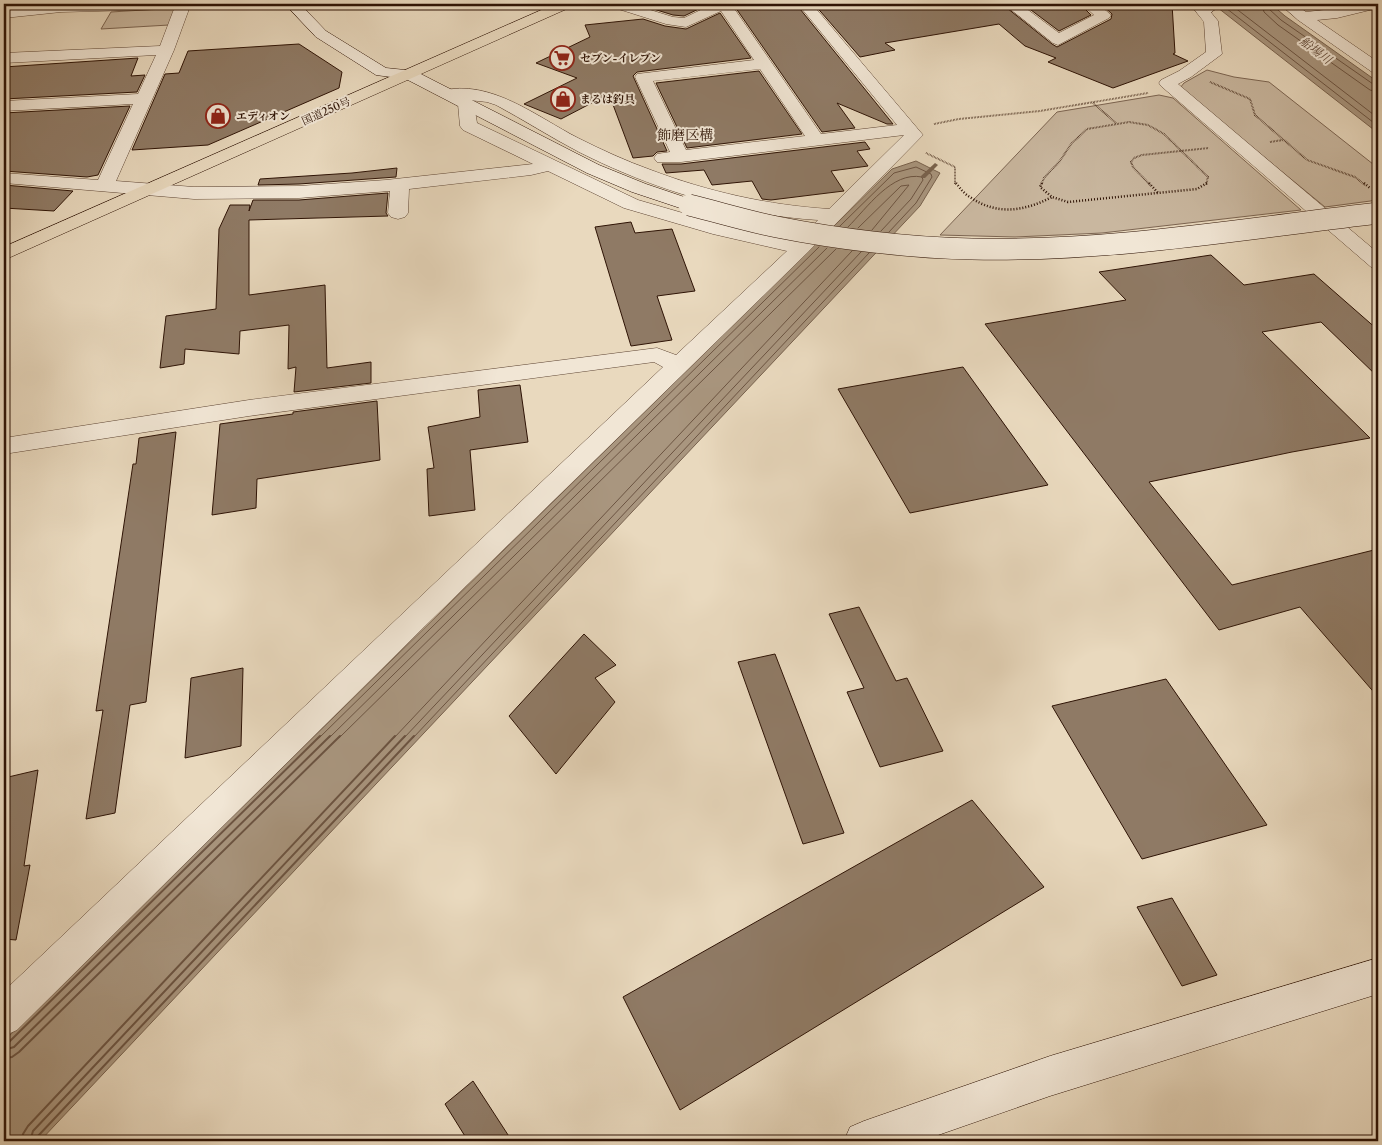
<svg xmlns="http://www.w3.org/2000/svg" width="1382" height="1145" font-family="'Libre Caslon Text','Noto Serif JP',serif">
	<rect width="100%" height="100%" fill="#e9d9be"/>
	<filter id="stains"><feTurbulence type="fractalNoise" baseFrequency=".004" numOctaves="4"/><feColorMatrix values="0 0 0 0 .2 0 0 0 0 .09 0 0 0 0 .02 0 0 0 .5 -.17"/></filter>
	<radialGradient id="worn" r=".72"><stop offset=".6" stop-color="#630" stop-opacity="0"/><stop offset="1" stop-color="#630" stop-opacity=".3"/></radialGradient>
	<g fill="#c9b79f" stroke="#7c6552">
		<polygon points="175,8 169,25 101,29 111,12"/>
		<polygon points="1207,70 1234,77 1269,82 1378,168 1378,200 1325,207 1180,88 1184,83"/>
		<polygon points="1159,95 1173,98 1301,210 1102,233 1015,237 940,235 1057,112"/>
	</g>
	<g fill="#a9967f" stroke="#78624e">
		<polygon points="1213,4 1271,4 1285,16 1378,82 1378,133"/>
		<polygon points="916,161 940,173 920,206 40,1141 4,1141 4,1041 892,169"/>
	</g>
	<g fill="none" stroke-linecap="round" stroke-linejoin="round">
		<g stroke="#6c5442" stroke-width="1">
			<polyline points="1230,4 1378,118"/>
			<polyline points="1262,4 1264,12 1278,25 1370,90 1378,92"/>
			<polyline points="1268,4 1269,9 1281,20 1373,84 1378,85"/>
			<polyline points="1222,5 1378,126"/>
			<polyline points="840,226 894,173 916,167 931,174 932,177 916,203 889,232"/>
			<path d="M 848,227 C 867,208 892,171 922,177 L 923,180 L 911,199 L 881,231"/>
			<polyline points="858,228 901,186 909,185 872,230"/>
			<polyline points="319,738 819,247"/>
			<polyline points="329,738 827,248"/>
			<polyline points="339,738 836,249"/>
			<polyline points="394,738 852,251"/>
			<polyline points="404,738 861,252"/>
			<polyline points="413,738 869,253"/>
		</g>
		<g stroke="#6c5442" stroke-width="2">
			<polyline points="4,1044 9,1042 320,736"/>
			<polyline points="4,1050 14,1047 330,736"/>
			<polyline points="4,1058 12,1057 19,1052 340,736"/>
			<polyline points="22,1141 23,1134 28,1126 395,736"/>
			<polyline points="30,1141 33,1131 405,736"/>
			<polyline points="36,1141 38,1136 414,736"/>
		</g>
		<polygon fill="#78624e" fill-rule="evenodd" points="935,163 938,165 925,178 921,178 921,176"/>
	</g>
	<g fill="#8f7a65" stroke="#2e1305">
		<polygon points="648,4 709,4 684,16 673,15 647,7"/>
		<polygon points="733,4 796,4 893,124 887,124 837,103 855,128 822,132"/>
		<polygon points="814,4 1002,4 1052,44 1057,47 1111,19 1112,14 1101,4 1172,4 1175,53 1173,54 1188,61 1113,88 1048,62 1056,58 1025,46 999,24 885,43 895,50 860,57"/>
		<polygon points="1023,4 1080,4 1091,15 1059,31"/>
		<polygon points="720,13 751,58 637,72 633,76 667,151 657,152 653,156 633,158 609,94 561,119 524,104 577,78 536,63 590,37 585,25 643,19 665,26 686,29"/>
		<polygon points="299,44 342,72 339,88 208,145 132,150 165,74 179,73 188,51"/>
		<polygon points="138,58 131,76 145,75 137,92 4,99 4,67"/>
		<polygon points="759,71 802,134 687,148 656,83"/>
		<polygon points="130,106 98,175 87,177 4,171 4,113"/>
		<polygon points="865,142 870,149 857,151 868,166 831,171 844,191 771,200 762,199 752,181 712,185 704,170 666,173 662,164 681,164"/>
		<polygon points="397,168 396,177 299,184 258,185 260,179 352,173"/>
		<polygon points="4,185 73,191 54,211 4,208"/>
		<polygon points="388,193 386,213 388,216 249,220 249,295 325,285 327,368 371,362 371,383 294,392 296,367 288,369 289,325 240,331 239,354 185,349 184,364 160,368 166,316 216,309 219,229 230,205 250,205 249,211 253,200 299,200"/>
		<polygon points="631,222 635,233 672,229 695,291 657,296 672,340 631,346 595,227"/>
		<polygon points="1211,255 1244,285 1314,274 1378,330 1378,377 1321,322 1262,332 1370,438 1292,452 1149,482 1232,585 1378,549 1378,697 1300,607 1219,630 985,324 1126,300 1099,272"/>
		<polygon points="963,367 1048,485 910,513 838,389"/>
		<polygon points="520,385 528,442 470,450 475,510 429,516 427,469 434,468 428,427 480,417 478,390"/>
		<polygon points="377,401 380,460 257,479 256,508 212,515 220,424 293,414 293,412"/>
		<polygon points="176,432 146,702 130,705 115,813 86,819 103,710 96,711 133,464 136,464 139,438"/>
		<polygon points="859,607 896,681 907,678 943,751 880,767 847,692 864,688 829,614"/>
		<polygon points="584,634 616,665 595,678 615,702 556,774 509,716"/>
		<polygon points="775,654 844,833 803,844 738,662"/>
		<polygon points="243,668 241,746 185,758 191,678"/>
		<polygon points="1166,679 1267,825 1142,859 1052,706"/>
		<polygon points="38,770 24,866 30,865 16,940 4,939 4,778"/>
		<polygon points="972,800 1044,887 680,1110 623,997"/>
		<polygon points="1172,898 1217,975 1182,986 1137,907"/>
		<polygon points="473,1081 512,1141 468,1141 445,1104"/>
	</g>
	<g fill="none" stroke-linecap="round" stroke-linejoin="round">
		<defs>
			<g id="street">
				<path d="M 61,4 L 203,4 L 201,7 L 189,9 L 174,50 L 116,181 L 194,187 L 299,186 L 386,180 L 533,164 L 463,130 L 460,126 L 458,104 L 464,100 L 441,97 L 439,94 L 441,91 C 490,78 537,117 578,138 C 602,150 626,161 651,170 C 709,192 768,205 829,209 L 904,135 L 681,162 L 657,162 L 654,158 L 657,154 L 670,152 L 635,77 L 637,74 L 754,60 L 721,11 L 686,27 L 666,24 L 612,7 L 610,4 L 631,4 L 673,17 L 684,18 L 713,4 L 731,4 L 821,134 L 897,125 L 798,4 L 812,4 L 923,135 L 808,252 L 425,626 L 17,1030 L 4,1036 L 4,991 L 663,367 L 654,362 L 249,416 L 4,454 L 4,438 L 249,400 L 657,348 L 676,355 L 787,251 L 713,234 L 624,208 L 548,171 L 531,175 L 409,189 L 408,213 L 405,217 L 398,219 L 391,217 L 388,213 L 390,191 L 299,198 L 194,199 L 4,183 L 4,173 L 98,180 L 133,104 L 4,111 L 4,101 L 138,94 L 156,55 L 4,63 L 4,53 L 160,46 L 174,9 L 61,12 L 4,18 L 4,10 ZM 760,69 L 805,136 L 686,150 L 653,81 ZM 469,100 L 487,102 L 496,105 C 524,120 550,137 579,152 C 652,189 736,215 818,220 L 797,241 L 724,225 L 638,200 L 477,123 L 474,104 Z"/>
				<polygon points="1004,4 1020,4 1059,33 1094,15 1082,4 1098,4 1111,15 1109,18 1058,45 1053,43"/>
				<polygon points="1190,4 1204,4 1218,21 1222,54 1191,77 1178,84 1378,253 1378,269 1371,267 1161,86 1159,83 1161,80 1179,71 1206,52 1204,22"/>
				<path d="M 1280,4 L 1295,4 L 1306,12 C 1330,10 1354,4 1378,4 L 1378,8 L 1337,18 L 1317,20 L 1378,62 L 1378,74 L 1372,72 L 1298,20 Z"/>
			</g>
			<g id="secondary">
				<polygon points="285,4 300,4 326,31 386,68 415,71 599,165 646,184 696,201 698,205 696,209 689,211 632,192 587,173 406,79 376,75 316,37"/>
				<polygon points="1206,4 1222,4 1209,14 1199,14 1197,11"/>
				<polygon points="1378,958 1378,994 1050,1096 921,1141 844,1141 850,1127 864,1121 1050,1056"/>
			</g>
			<polygon id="highway" points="555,4 573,4 571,7 4,260 4,247"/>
		</defs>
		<use href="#street" stroke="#5d4433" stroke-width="1"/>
		<use href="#secondary" stroke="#2e1305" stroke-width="1"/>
		<use href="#highway" stroke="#2e1305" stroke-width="1"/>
		<g stroke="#2e1305" stroke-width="2" stroke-dasharray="0.5 1" stroke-linecap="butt">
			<polyline points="1210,82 1250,99 1255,115 1307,160 1355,177 1365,185"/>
			<polyline points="1093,103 1116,123"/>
			<polyline points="934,124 959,119 1040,111 1148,93"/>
			<polyline points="1270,142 1283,140"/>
			<polyline points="926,153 955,167 955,183 957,185"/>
			<polyline points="1041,185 1044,178 1059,162 1072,143 1087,129 1129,122 1148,125 1164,134 1208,177 1206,185"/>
			<polyline points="1150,185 1133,167 1131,162 1134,158 1142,155 1209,148"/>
		</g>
		<g stroke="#2e1305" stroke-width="2.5" stroke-dasharray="1 2" stroke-linecap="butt">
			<path d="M 956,183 C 960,188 964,194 970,197 C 997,216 1025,211 1052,197"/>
			<polyline points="1042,183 1040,187 1052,197 1068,202 1197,189 1207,183"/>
			<polyline points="1149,183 1158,193"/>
			<polyline points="1364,183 1370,188"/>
		</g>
		<use href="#street" fill="#f1e6d5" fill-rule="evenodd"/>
		<use href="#secondary" fill="#f1e6d5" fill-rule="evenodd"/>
		<use href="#highway" fill="#e9d9be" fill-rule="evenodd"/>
		<defs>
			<path id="secondary-bridge" d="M 689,205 C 718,212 747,221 777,227 C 837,239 911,248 972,249 C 1108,252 1243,229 1378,213"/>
		</defs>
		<use href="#secondary-bridge" stroke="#2e1305" stroke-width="22" stroke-linecap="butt"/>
		<use href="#secondary-bridge" stroke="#f1e6d5" stroke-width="21"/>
	</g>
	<defs>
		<symbol id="supermarket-ring" viewBox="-11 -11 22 22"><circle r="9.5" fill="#f1e6d5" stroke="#8f2418" stroke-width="1.5"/><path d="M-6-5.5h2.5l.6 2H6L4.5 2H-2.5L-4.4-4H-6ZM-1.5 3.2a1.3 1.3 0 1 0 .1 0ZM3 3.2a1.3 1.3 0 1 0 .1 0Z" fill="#8f2418"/></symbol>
		<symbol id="shop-ring" viewBox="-11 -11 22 22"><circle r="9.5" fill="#f1e6d5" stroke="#8f2418" stroke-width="1.5"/><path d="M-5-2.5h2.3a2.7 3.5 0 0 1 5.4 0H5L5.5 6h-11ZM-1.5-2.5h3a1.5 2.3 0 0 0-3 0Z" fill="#8f2418"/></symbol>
	</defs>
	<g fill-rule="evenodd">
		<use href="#supermarket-ring" x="548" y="44" width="28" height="28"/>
		<use href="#shop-ring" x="549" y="85" width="28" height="28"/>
		<use href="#shop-ring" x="204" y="102" width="28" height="28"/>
	</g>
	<g text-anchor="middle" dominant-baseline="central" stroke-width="4" stroke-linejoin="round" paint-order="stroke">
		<g font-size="11" font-weight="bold" fill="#2e1305" stroke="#f1e6d5" text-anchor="start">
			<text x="580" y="58">セブン-イレブン</text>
			<text x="580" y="99">まるは釣具</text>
			<text x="236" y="116">エディオン</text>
		</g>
		<g font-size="11" fill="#2e1305" stroke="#f1e6d5">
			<text transform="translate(326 111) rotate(-24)">国道250号</text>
		</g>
		<g font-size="12" font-style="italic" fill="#5f4736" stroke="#f1e6d5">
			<text transform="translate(1316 50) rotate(37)">船場川</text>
		</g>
		<g font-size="14" fill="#2e1305" stroke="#f1e6d5">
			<text x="685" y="135">飾磨区構</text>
		</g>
	</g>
	<rect width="1382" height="1145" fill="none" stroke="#e9d9be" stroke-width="20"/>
	<rect x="5" y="5" width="1372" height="1135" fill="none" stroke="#2e1305" stroke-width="2.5"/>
	<rect x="10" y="10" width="1362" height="1125" fill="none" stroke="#2e1305"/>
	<rect width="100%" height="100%" filter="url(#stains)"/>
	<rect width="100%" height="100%" fill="url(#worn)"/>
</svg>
